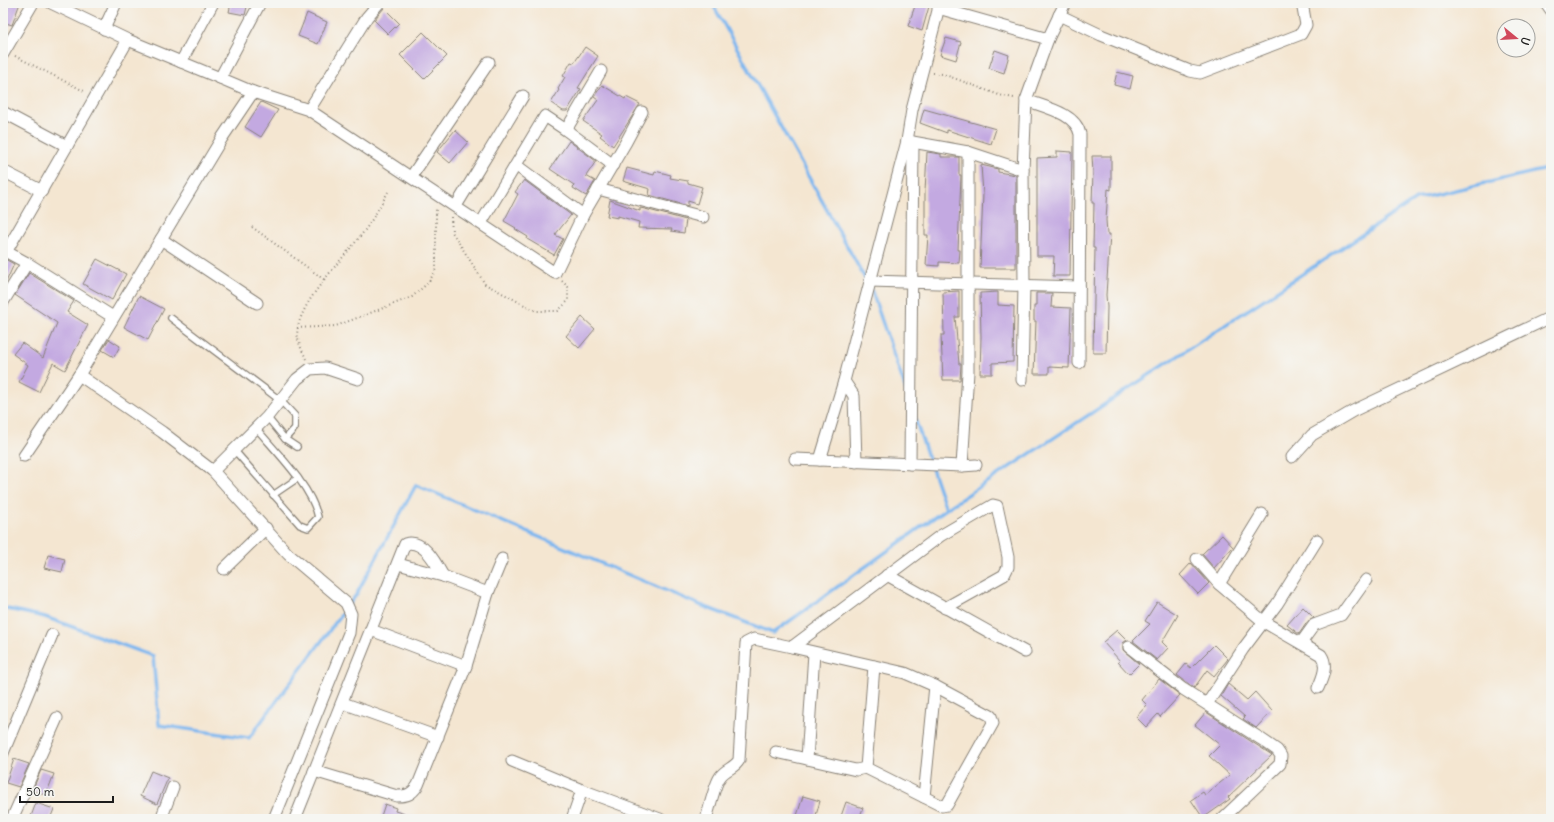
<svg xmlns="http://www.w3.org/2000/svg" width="1554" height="822" font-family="Delius,sans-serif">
	<rect width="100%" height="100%" fill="#f6f6f2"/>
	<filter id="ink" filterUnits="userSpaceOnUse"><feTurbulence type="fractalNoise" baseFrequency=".025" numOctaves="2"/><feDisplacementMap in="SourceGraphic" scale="8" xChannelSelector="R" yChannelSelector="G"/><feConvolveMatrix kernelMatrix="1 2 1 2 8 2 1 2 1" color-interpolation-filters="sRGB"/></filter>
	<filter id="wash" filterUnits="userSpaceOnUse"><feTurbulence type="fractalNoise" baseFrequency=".012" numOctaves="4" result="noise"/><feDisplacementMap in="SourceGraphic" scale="16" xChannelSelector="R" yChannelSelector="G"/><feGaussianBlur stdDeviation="0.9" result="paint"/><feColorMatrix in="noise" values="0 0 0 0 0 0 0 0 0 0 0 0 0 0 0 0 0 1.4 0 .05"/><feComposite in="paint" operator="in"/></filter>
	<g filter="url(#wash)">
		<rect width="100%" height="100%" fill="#f4e6d1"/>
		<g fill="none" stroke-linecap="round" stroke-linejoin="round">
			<g stroke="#7eb7ef" stroke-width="3.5">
				<polyline points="712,3 867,282"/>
				<polyline points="871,289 907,393"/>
				<polyline points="914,416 946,509"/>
				<polyline points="3,608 45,617 153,656 159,725 249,738 356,595 416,485 700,605 773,633 946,509 1416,199 1551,168"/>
			</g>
		</g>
		<g id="blocks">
			<g fill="#c3a9e1">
				<polygon points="3,3 20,3 12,25 3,22"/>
				<polygon points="231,3 248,3 245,15 229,12"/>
				<polygon points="916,3 930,3 922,31 908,26"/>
				<polygon points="384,8 399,23 388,34 374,20"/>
				<polygon points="307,13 327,22 318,44 298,36"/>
				<polygon points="423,32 447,56 424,79 400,55"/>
				<polygon points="946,38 961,42 956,60 940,55"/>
				<polygon points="585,47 598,56 578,88 581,89 567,111 563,111 551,103 559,90 558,89 565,77 563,76 571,62 574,63"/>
				<polygon points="995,50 1009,55 1004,73 989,68"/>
				<polygon points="1117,72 1133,76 1130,89 1114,85"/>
				<polygon points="602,85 625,99 626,97 640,104 613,146 600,136 602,134 583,121 598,100 594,97"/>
				<polygon points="261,102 278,110 261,137 245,127"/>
				<polygon points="924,109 996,129 991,144 947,130 947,133 920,123"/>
				<polygon points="455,130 468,142 450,163 437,152"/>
				<polygon points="569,141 596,161 586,176 595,181 586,196 573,188 574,185 550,169"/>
				<polygon points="1057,151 1072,152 1070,276 1053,276 1054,256 1037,256 1037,158 1057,157"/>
				<polygon points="927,152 941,154 941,157 959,157 959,175 961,175 958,250 960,250 959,263 939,262 939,266 926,265 928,235 925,235 925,192"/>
				<polygon points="1092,156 1111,156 1111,190 1108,189 1106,220 1107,234 1110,234 1106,295 1107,307 1106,353 1093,353 1095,248 1093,248 1094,203 1092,203 1093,172"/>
				<polygon points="981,165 998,169 998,172 1016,175 1016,268 980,268 983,194"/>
				<polygon points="627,168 654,175 655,171 671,175 670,178 688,181 688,183 702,187 697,204 688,201 688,206 649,195 650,189 623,181"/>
				<polygon points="524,180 571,215 555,235 563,239 554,255 527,239 528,237 515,229 516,228 504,221 518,194 515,192"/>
				<polygon points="610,200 640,211 640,208 645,209 686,220 684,233 671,231 672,229 638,228 639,222 618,216 618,218 607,216"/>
				<polygon points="3,258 14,264 3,289"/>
				<polygon points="97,259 126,274 112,300 83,284"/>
				<polygon points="29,273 74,301 67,312 88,325 65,370 53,363 39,392 19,382 28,365 13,354 22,343 43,358 57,323 15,295"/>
				<polygon points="959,291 959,317 955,317 959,364 961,364 960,380 943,380 941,335 944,335 943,292"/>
				<polygon points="998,292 998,305 1014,306 1013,362 992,363 992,374 980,374 981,337 980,293"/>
				<polygon points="1036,293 1052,293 1051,307 1071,308 1069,368 1049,367 1049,374 1034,374 1036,321 1034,321 1034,306 1036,306"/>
				<polygon points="139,296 164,309 148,340 124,327"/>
				<polygon points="582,317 595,329 579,348 566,336"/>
				<polygon points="109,339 120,346 114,357 102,350"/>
				<polygon points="1222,535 1233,547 1214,568 1202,554"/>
				<polygon points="48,555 65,559 62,572 44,568"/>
				<polygon points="1191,563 1209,583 1198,594 1180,575"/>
				<polygon points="1157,602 1178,615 1162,642 1168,648 1157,660 1133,641 1150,624 1145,621"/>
				<polygon points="1303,607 1314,618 1308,621 1299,634 1287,625"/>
				<polygon points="1117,630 1127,640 1123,643 1123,650 1139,664 1129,674 1118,662 1120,661 1103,642"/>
				<polygon points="1214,645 1228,659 1214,676 1207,670 1194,688 1177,675 1186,664 1191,668"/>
				<polygon points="1159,679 1180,695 1160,717 1158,714 1146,727 1136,717 1147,705 1142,700"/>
				<polygon points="1228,684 1247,700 1255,692 1272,711 1256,728 1243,719 1245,717 1221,696"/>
				<polygon points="1206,712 1272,755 1228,797 1230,799 1203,818 1191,800 1203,792 1205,795 1230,775 1209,756 1220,745 1195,725"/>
				<polygon points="14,759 29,764 19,787 6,783"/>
				<polygon points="41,770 54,774 46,795 32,791"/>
				<polygon points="151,771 168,778 157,804 140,796"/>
				<polygon points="803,796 820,801 815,819 796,819"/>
				<polygon points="846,802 863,808 859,819 840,819"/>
				<polygon points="36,803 54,809 50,819 30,819"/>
				<polygon points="385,804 396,808 395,811 415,817 415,819 380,819"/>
			</g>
		</g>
	</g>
	<g filter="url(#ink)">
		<use href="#blocks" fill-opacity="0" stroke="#888176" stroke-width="1"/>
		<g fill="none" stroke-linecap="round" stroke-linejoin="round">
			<defs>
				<g id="service">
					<polyline points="171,318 281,401 295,416 295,428 285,439"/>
					<polyline points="267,417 285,439 297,447"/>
					<path d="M 235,451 L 300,525 L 308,528 L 318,517 C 311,486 277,453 256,428"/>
					<polyline points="273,495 298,478"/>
				</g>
				<g id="minor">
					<polyline points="51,3 128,40 220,78 253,92 309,110 555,273 583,215 626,142 642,112"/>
					<polyline points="940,3 912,110 907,141 968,152 1023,170"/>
					<polyline points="1546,3 1551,10"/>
					<polyline points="938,8 1048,39"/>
					<polyline points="1059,15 1101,35 1190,71 1200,73 1301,34 1306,25 1302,3"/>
					<polyline points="104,29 116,3"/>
					<polyline points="3,54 33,3"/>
					<polyline points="181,62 213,3"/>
					<polyline points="220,78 260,3"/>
					<path d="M 1026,100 C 1044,107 1076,113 1080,134 L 1079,363"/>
					<polyline points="309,110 367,17 379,3"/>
					<polyline points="3,112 67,146"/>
					<polyline points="566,130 601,71"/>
					<polyline points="517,166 583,215"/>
					<polyline points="3,171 42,191"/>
					<polyline points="411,177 489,62"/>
					<polyline points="598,189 703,217"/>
					<polyline points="456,206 523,96"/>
					<polyline points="481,223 545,116 566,130 613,165"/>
					<polyline points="161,239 257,303"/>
					<polyline points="3,250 27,263 113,317"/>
					<polyline points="6,252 128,40"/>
					<polyline points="870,281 1079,287"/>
					<polyline points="3,302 27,263"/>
					<polyline points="79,375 162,432 213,471 288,554 346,603 351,614 349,633 274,819"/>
					<polyline points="1022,380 1024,285 1023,170 1026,100 1048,39 1065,3"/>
					<polyline points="844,381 854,396 856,462"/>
					<polyline points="24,456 79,375 222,138 253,92"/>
					<polyline points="1292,457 1312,435 1353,411 1551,317"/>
					<polyline points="795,459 962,466 976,465"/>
					<polyline points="820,460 844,381 907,141"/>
					<polyline points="910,464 913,142"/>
					<polyline points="962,466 968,372 968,152"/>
					<polyline points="213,471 267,417 297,379 310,369 325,368 358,379"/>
					<path d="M 1197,559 L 1219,584 L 1264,622 L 1321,655 C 1328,665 1323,677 1318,688"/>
					<polyline points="398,564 443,576 488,593"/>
					<polyline points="224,569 266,528"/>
					<polyline points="887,575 1025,652"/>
					<polyline points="1219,584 1262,514"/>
					<polyline points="371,630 466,666"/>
					<polyline points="1301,643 1314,625 1341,615 1366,580"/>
					<polyline points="1129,647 1183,689 1261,739 1277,750 1281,756 1280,764 1222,819"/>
					<polyline points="343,703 438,737"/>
					<polyline points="1207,704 1243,649 1277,604 1317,540"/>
					<polyline points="776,752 856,770 866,768 942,806 947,805 993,723 991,716 935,686 905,673 792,647"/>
					<polyline points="3,753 52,635"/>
					<polyline points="807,759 814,653"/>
					<polyline points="512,761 582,790 572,819"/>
					<polyline points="866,768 874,666"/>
					<path d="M 314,771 L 397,796 C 408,796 412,794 418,785 L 466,666 L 488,593 L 502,559"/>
					<polyline points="582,790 660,819"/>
					<polyline points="924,797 935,686"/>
					<polyline points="12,819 57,718"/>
					<polyline points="161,819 173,787"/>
					<path d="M 295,819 L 405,544 C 423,538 436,563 443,576"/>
					<path d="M 706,819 C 710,807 714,786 720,777 C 725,769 735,768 739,760 L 746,643 L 754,639 L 792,647 L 940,536 L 993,505 L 997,506 L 1008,557 L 1008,567 L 1004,575 L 945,608"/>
				</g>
			</defs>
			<use href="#service" stroke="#888176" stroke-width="8"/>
			<use href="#minor" stroke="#888176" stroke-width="13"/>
			<g stroke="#888176" stroke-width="2" stroke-dasharray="1 3" stroke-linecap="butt">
				<polyline points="15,56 86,92"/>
				<polyline points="933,73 943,74 999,95 1014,98"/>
				<polyline points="451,217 452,232 485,284 536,311 558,311 568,301 568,287 562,281"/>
				<polyline points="252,227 326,281"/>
				<polyline points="297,328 336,326 412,297 429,282 436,269 436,207"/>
				<path d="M 306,359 C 302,349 295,339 298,327 C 304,297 343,259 362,234 C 372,221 380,206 388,192"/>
			</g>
			<use href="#service" stroke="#fff" stroke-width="5.5"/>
			<use href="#minor" stroke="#fff" stroke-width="11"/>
		</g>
	</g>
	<rect width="1554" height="822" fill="none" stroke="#f6f6f2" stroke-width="16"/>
	<g transform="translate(1516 38) rotate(108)"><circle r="19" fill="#f6f6f2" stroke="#9f9f9c"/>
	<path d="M0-3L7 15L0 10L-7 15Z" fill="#d1495b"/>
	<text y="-6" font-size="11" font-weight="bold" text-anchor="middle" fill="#1c1c1c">U</text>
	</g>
	<path d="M20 796v6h93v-6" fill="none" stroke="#1c1c1c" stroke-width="2"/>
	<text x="26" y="796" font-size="12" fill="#1c1c1c" stroke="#f6f6f2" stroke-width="3" paint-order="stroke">50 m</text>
</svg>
